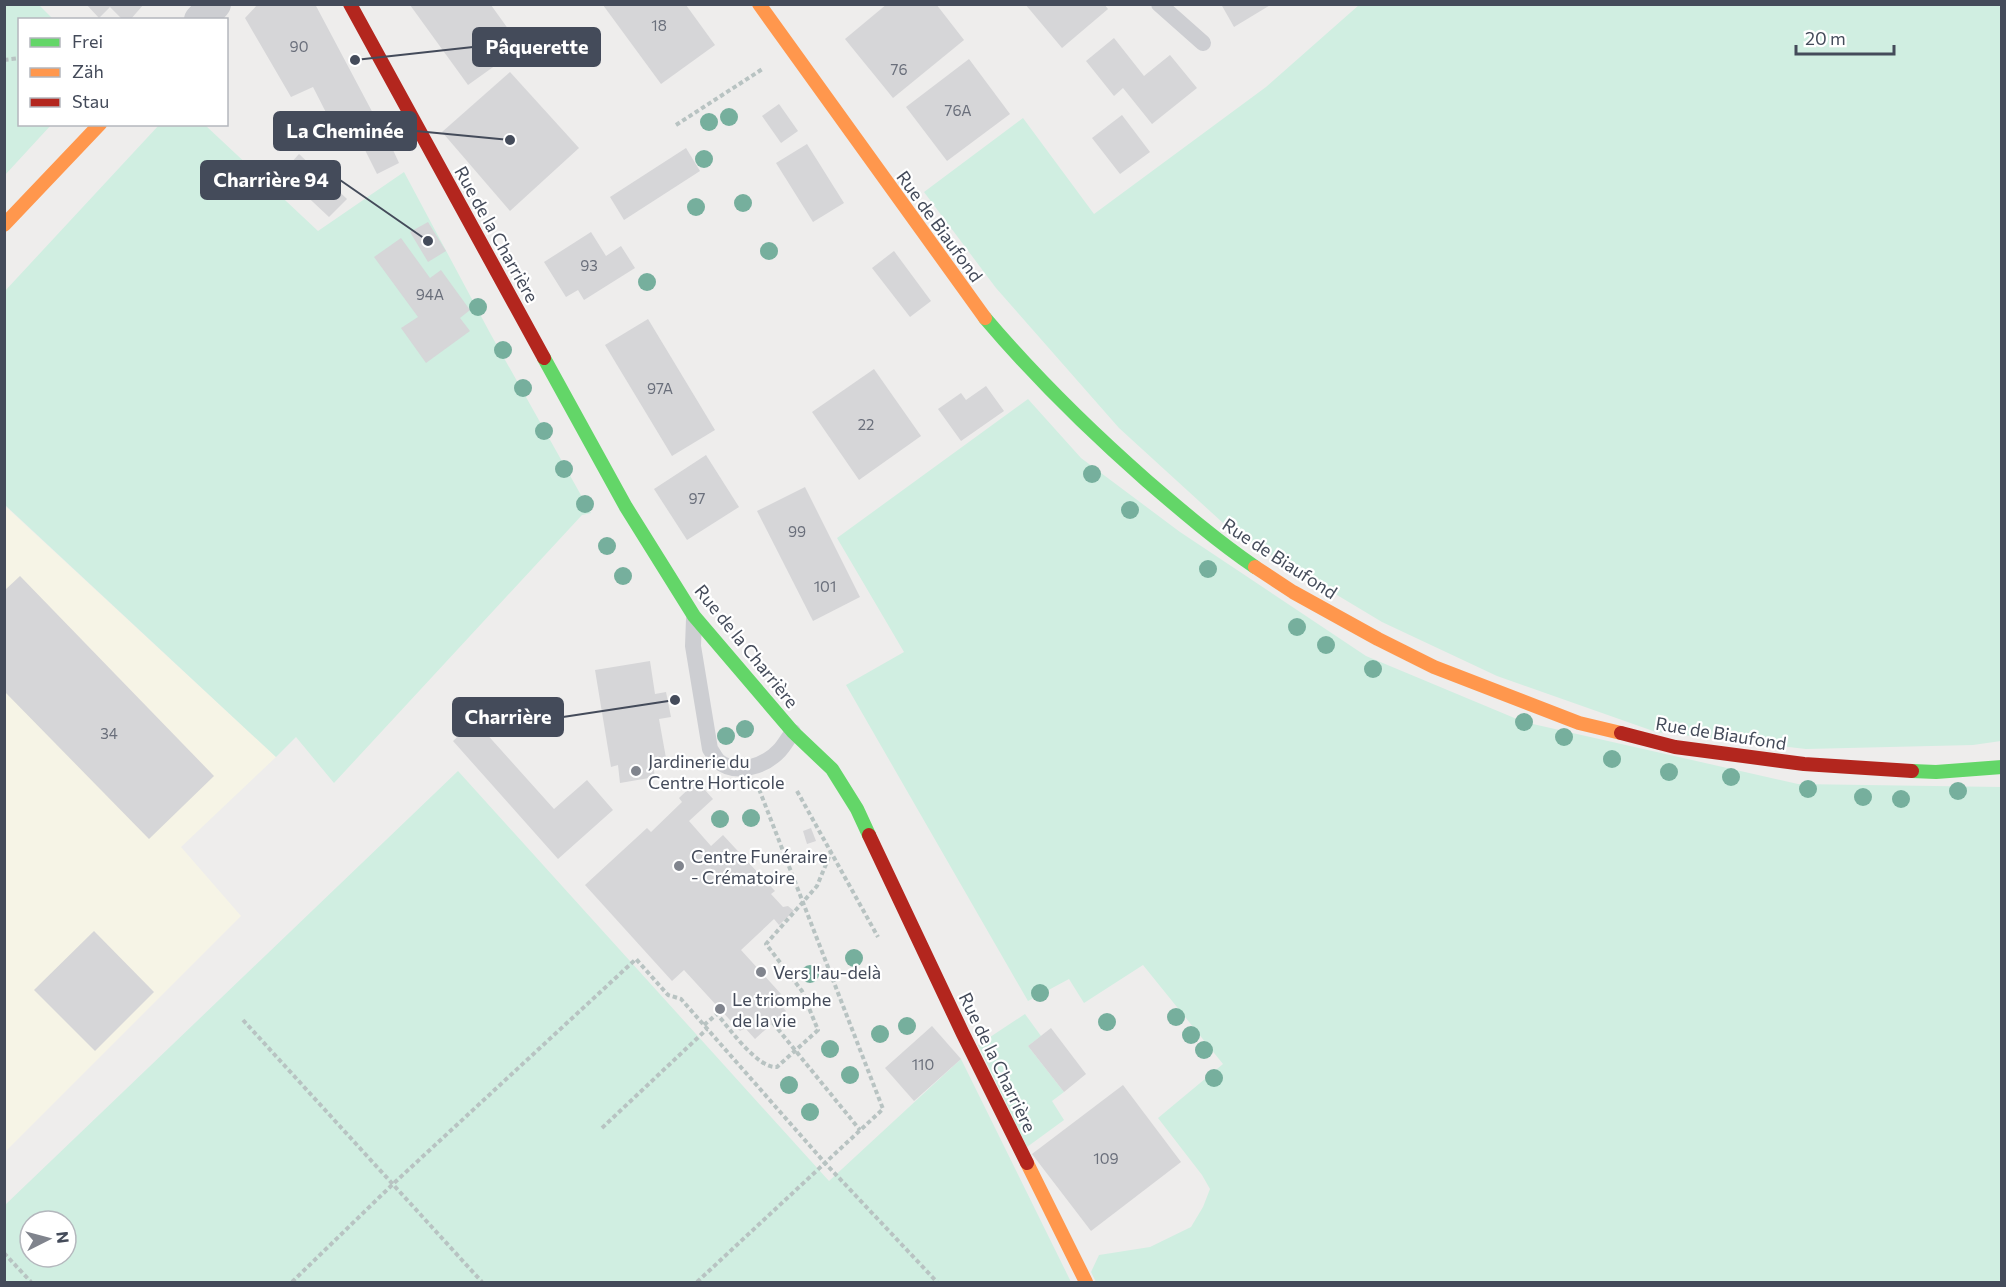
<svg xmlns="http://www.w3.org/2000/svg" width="2006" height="1287" font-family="Commissioner,sans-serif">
	<rect width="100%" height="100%" fill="#eeedec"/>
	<polygon fill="#f6f4e6" points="4,505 276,757 181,847 241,916 5,1152"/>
	<g fill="#d0eee1" fill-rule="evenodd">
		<polygon points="5,4 39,5 53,19 20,20 20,124 51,125 5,175"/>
		<polygon points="1359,5 2001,5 2001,741 1973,745 1806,749 1656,732 1497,676 1382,622 1234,533 1119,428 996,288 924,192 1023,118 1094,214 1266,87"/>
		<polygon points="159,125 205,125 318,231 404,172 490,333 591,513 582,515 334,783 296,737 276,757 5,505 4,292"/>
		<polygon points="1028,399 1081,458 1180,532 1366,656 1524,722 1798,784 2001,787 2001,1282 1096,1282 1091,1272 1099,1255 1150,1247 1191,1227 1203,1207 1210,1189 1202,1175 1158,1118 1223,1064 1143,965 1084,1003 1069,979 1028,1001 846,685 904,652 837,538"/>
		<path d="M 458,771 L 829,1181 L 961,1059 L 1071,1282 L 5,1282 L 5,1205 ZM 30,1221 L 66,1221 L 66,1257 L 30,1257 Z"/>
		<polygon points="1025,1014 1041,1036 1028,1046 1064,1092 1052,1101 1064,1120 1027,1147 978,1045"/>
	</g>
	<g fill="#d6d6d8">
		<polygon points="86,4 144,4 130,20 123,20 110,7 99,18"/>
		<polygon points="258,4 315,4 376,119 339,138 313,87 291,97 245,18"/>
		<polygon points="887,4 936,4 964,40 893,98 845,39"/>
		<polygon points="1025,4 1104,4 1108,9 1062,48"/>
		<polygon points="1221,4 1272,4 1234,27"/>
		<polygon points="410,5 491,5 521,47 468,85"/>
		<polygon points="603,5 686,5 715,45 661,84"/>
		<polygon points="1114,38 1144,76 1170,55 1197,88 1152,124 1123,88 1114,96 1086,61"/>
		<polygon points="969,59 1010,114 947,161 906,107"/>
		<polygon points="510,72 579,148 510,211 442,132"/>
		<polygon points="779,104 798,131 781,143 762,116"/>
		<polygon points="1122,115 1150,152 1120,174 1092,138"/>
		<polygon points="388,139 399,163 377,174 365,150"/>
		<polygon points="807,144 844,203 813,222 776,163"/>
		<polygon points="686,148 700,171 624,220 610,197"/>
		<polygon points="299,154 347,199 329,217 282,173"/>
		<polygon points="428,222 446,251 428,262 410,232"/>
		<polygon points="591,232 606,256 621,246 635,268 584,300 578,290 566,297 544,262"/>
		<polygon points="401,238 430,278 441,270 470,310 460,318 470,331 426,363 401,328 418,317 374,257"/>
		<polygon points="894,251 931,301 910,317 872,268"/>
		<polygon points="648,319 715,430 672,456 605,345"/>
		<polygon points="874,369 921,436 859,480 812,412"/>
		<polygon points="986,386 1004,411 961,441 938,409 961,393 966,400"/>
		<polygon points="706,455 739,507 687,540 654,489"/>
		<polygon points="805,487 860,597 813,621 757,511"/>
		<polygon points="20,576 214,776 149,839 4,691 4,591"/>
		<polygon points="650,661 655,694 666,692 671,717 659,719 666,758 652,760 655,777 620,783 618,765 611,767 595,670"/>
		<polygon points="475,721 554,809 587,780 613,810 558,859 453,741"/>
		<polygon points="697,781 713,799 689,821 711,846 723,835 775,891 771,894 783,907 788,906 794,911 779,925 774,919 741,950 781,994 776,999 786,1011 755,1039 745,1028 740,1031 684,970 672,981 585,885 647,828 651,832 682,802 679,798"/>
		<polygon points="811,828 816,841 807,844 803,831"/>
		<polygon points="94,931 154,992 95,1051 34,990"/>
		<polygon points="932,1026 961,1059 914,1101 885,1068"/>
		<polygon points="1051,1028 1086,1074 1064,1092 1028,1046"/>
		<polygon points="1123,1085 1181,1162 1091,1231 1032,1154"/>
	</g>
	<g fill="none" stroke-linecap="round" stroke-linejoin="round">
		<g stroke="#b8c3c2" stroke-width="4" stroke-dasharray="4.5 3" stroke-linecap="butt">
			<polyline points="4,60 20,58"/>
			<polyline points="676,125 764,68"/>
			<polyline points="797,791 878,937"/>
			<polyline points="243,1020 482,1282"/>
			<polyline points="773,1023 860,1130"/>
			<path d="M 704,1025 L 717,1014 C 729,1028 758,1069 777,1067 L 818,1030 L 802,991 L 766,944 L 817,886 L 831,852"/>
			<polyline points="602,1128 707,1029"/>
			<polyline points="4,1253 31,1282"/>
			<polyline points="292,1282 393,1184 636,959 668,995 681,999 825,1163 937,1282"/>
			<polyline points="697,1282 883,1109 759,789"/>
		</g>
		<g stroke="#cdced2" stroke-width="16">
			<polyline points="1159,4 1203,43"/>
			<path d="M 694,619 L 693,646 L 710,749 C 713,753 715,758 718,761 C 736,776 765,766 779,751 C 784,746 788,738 793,732"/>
		</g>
		<polyline stroke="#cdced2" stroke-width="32" points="200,20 215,4"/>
		<g stroke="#63d668" stroke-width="14">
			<path d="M 985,318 C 1035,377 1089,430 1147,481 C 1182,511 1217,541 1255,567"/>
			<polyline points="544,358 626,507 694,616 793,732 832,769 857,809 869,835"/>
			<polyline points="1912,771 1936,772 2002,767"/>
		</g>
		<g stroke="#ff974d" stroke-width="14">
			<polyline points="759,4 985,318"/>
			<polyline points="4,225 100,124"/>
			<polyline points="1255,567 1293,592 1378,639 1434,667 1579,723 1621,733"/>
			<polyline points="1027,1163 1086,1282"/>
		</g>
		<g stroke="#b3261e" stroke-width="14">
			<polyline points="350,4 544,358"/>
			<polyline points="1621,733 1675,747 1804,764 1912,771"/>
			<polyline points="869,835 963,1034 1027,1163"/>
		</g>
	</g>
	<g fill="#76af9d">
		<circle cx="729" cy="117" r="9"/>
		<circle cx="709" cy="122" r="9"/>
		<circle cx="704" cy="159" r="9"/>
		<circle cx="743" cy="203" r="9"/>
		<circle cx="696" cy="207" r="9"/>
		<circle cx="769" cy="251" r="9"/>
		<circle cx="647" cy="282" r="9"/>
		<circle cx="478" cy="307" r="9"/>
		<circle cx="503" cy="350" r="9"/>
		<circle cx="523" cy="388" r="9"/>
		<circle cx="544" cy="431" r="9"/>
		<circle cx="564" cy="469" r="9"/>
		<circle cx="1092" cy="474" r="9"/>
		<circle cx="585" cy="504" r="9"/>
		<circle cx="1130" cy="510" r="9"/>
		<circle cx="607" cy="546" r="9"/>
		<circle cx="1208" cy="569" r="9"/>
		<circle cx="623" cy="576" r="9"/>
		<circle cx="1297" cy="627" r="9"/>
		<circle cx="1326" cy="645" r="9"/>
		<circle cx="1373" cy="669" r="9"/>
		<circle cx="1524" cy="722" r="9"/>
		<circle cx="745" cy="729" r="9"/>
		<circle cx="726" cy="736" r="9"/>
		<circle cx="1564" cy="737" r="9"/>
		<circle cx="1612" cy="759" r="9"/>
		<circle cx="1669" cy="772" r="9"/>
		<circle cx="1731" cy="777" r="9"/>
		<circle cx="1808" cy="789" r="9"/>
		<circle cx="1958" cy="791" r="9"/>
		<circle cx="1863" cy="797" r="9"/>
		<circle cx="1901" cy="799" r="9"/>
		<circle cx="751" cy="818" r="9"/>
		<circle cx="720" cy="819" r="9"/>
		<circle cx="854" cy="958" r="9"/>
		<circle cx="810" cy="974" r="9"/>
		<circle cx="1040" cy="993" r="9"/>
		<circle cx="1176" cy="1017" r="9"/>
		<circle cx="1107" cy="1022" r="9"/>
		<circle cx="907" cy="1026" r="9"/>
		<circle cx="880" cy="1034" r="9"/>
		<circle cx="1191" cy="1035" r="9"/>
		<circle cx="830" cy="1049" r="9"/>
		<circle cx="1204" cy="1050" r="9"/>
		<circle cx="850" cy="1075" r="9"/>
		<circle cx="1214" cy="1078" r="9"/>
		<circle cx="789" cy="1085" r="9"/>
		<circle cx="810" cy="1112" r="9"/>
	</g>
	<g fill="#80848d" stroke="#fff" stroke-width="2">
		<circle cx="636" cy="771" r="6"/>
		<circle cx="679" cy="866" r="6"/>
		<circle cx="761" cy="972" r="6"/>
		<circle cx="720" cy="1009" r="6"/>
	</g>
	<g text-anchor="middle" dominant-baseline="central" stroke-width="4.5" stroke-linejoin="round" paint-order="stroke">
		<g font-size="15" fill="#6a6f7b">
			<text x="659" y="25">18</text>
			<text x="299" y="46">90</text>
			<text x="899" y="69">76</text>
			<text x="958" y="110">76A</text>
			<text x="589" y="265">93</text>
			<text x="430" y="294">94A</text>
			<text x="660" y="388">97A</text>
			<text x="866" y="424">22</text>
			<text x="697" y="498">97</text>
			<text x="797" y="531">99</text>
			<text x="825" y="586">101</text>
			<text x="109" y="733">34</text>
			<text x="923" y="1064">110</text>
			<text x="1106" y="1158">109</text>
		</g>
		<g font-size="18" fill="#444b5a" stroke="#fff">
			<text transform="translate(940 226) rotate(54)">Rue de Biaufond</text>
			<text transform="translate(497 234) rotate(61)">Rue de la Charrière</text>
			<text transform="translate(1280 558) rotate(33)">Rue de Biaufond</text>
			<text transform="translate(747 646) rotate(51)">Rue de la Charrière</text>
			<text transform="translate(1721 733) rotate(9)">Rue de Biaufond</text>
			<text transform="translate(998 1062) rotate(64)">Rue de la Charrière</text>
		</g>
		<g font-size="18" fill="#444b5a" stroke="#fff" text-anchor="start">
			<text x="648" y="761">Jardinerie du<tspan x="648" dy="21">Centre Horticole</tspan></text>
			<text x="691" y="856">Centre Funéraire<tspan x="691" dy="21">- Crématoire</tspan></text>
			<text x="773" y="972">Vers l'au-delà</text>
			<text x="732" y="999">Le triomphe<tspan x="732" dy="21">de la vie</tspan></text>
		</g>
	</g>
	<path fill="none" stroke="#444b5a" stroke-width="2" d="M355 60L473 47M510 140L416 131M428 241L340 180M675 700L563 717"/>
	<g fill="#444b5a" stroke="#fff" stroke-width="2">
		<circle cx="355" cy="60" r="6"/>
		<circle cx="510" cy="140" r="6"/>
		<circle cx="428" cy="241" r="6"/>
		<circle cx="675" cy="700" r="6"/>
	</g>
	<g fill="#444b5a" stroke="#444b5a" stroke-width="2">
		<rect x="473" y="28" width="127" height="38" rx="6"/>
		<rect x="274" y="112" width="142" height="38" rx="6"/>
		<rect x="201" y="161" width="139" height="38" rx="6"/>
		<rect x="453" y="698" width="110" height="38" rx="6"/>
	</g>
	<g font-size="20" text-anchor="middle" font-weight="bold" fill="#fff">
		<text x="537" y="54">Pâquerette</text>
		<text x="345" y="138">La Cheminée</text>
		<text x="271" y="187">Charrière 94</text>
		<text x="508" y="724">Charrière</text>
	</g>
	<rect width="2006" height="1287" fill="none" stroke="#444b5a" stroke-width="12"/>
	<rect x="18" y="18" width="210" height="108" fill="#ffffff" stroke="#b4b7bd" stroke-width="1.5"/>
	<rect x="30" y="38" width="30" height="9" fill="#63d668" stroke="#b4b7bd" stroke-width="1.5"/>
	<text x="72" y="48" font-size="18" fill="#444b5a">Frei</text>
	<rect x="30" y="68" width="30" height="9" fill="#ff974d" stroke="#b4b7bd" stroke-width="1.5"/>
	<text x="72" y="78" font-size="18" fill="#444b5a">Zäh</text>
	<rect x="30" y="98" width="30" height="9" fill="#b3261e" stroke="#b4b7bd" stroke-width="1.5"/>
	<text x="72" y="108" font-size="18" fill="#444b5a">Stau</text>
	<g transform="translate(48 1239) rotate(84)"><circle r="28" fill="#ffffff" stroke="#b4b7bd" stroke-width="1.5"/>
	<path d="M0-4.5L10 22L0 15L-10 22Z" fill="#80848d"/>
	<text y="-9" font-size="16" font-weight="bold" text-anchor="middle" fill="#444b5a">N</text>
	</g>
	<path d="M1796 45v9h98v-9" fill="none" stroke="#444b5a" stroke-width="3"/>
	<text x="1805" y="45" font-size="18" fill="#444b5a" stroke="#ffffff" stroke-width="4.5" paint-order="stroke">20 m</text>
</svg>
